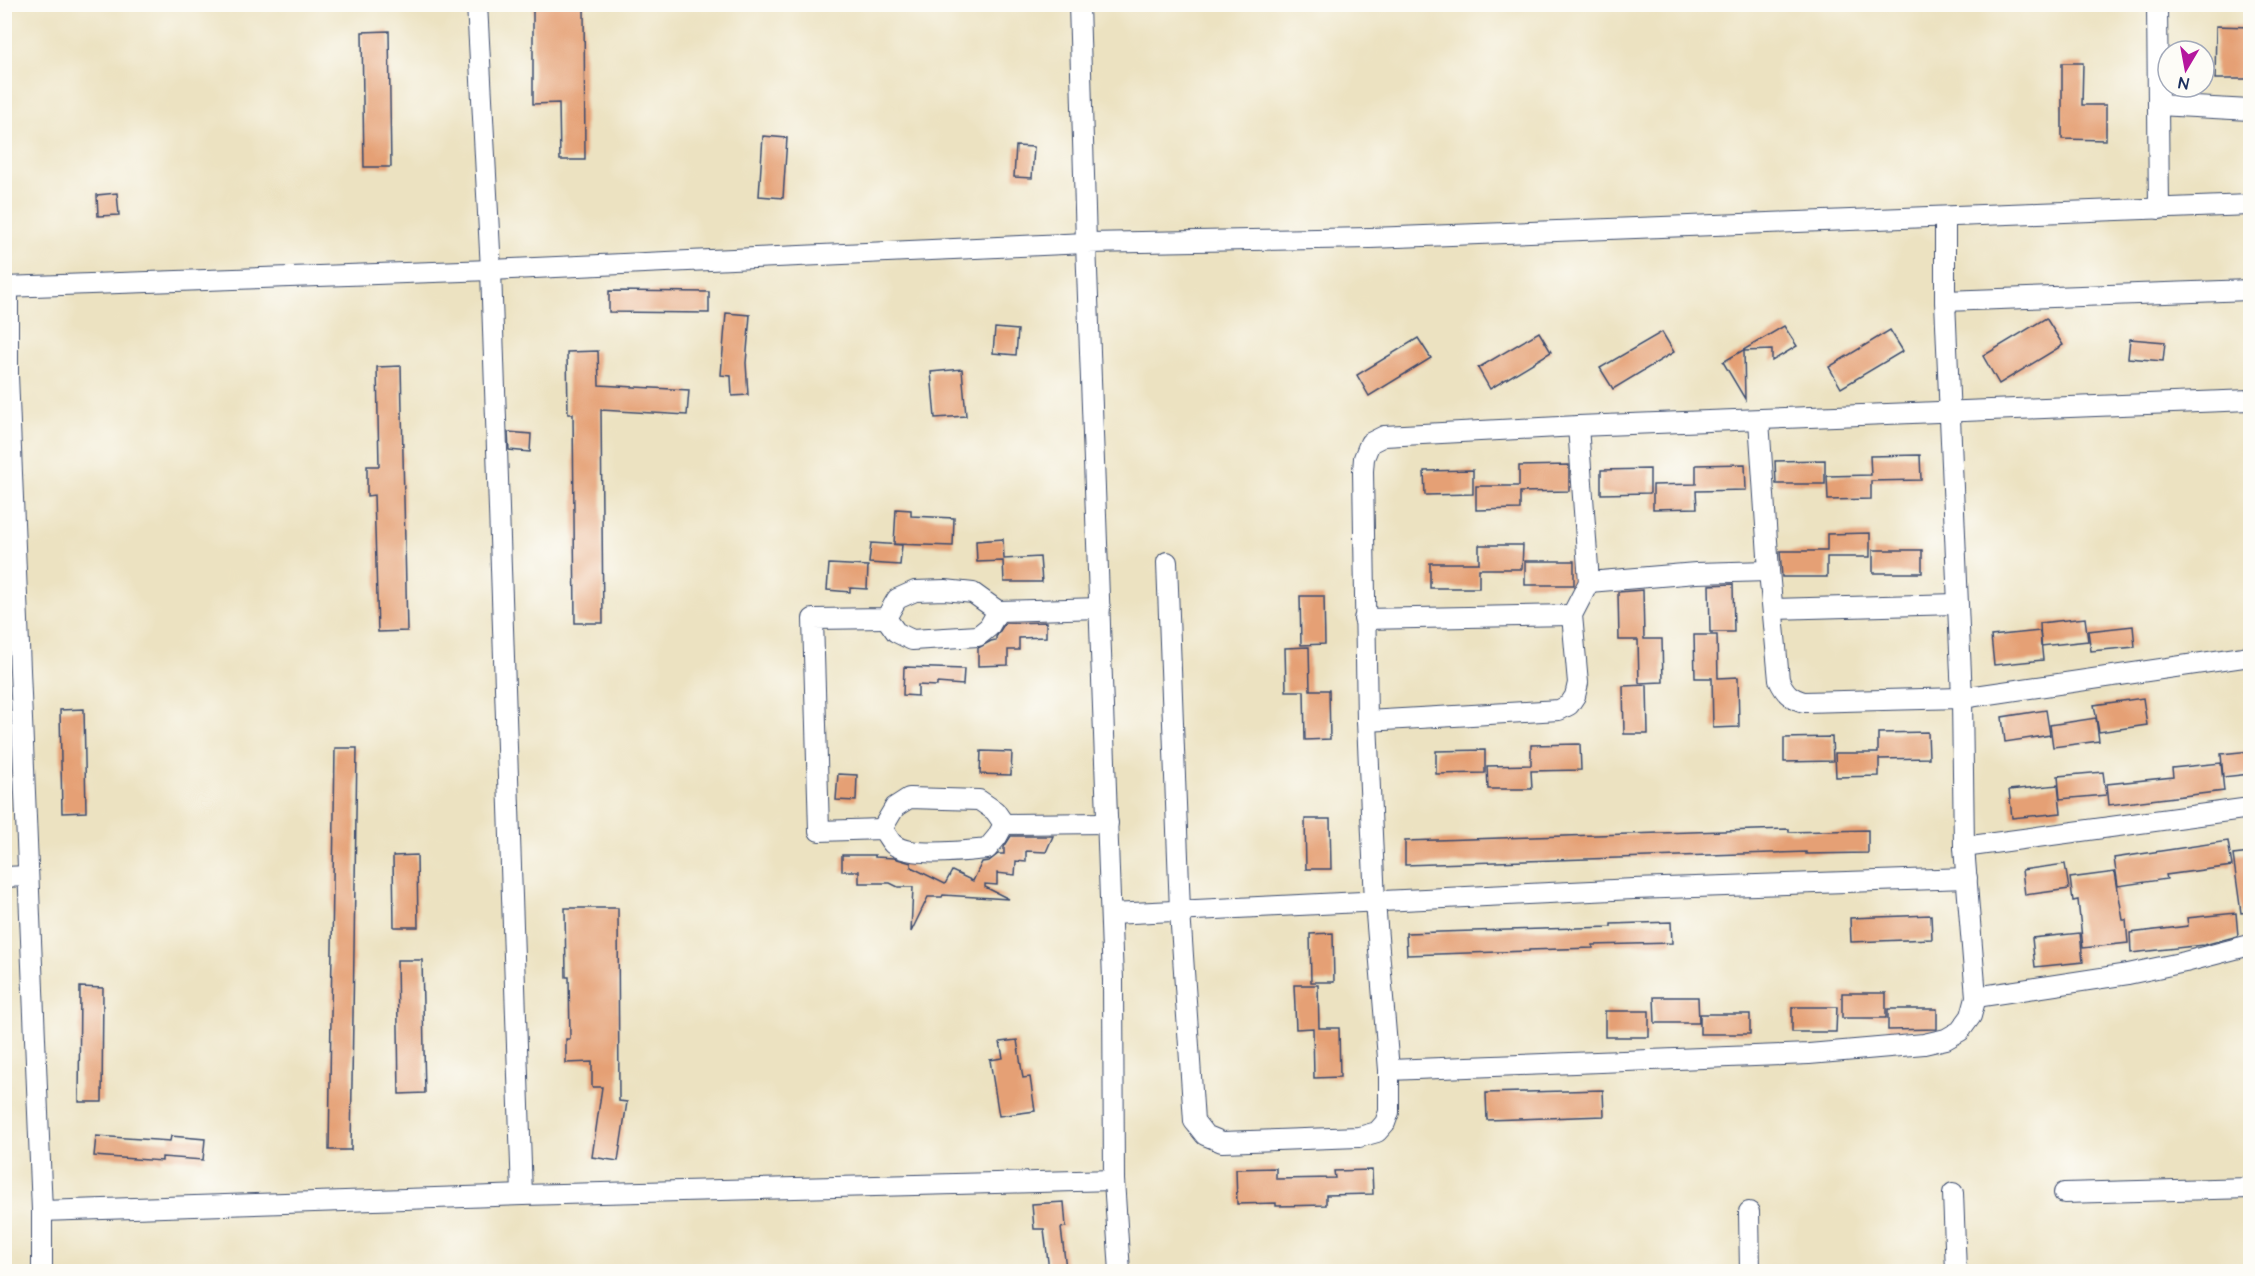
<svg xmlns="http://www.w3.org/2000/svg" width="2255" height="1276" font-family="'Architects Daughter',sans-serif">
	<rect width="100%" height="100%" fill="#fdfcf7"/>
	<filter id="ink" filterUnits="userSpaceOnUse"><feTurbulence type="fractalNoise" baseFrequency=".0167" numOctaves="2"/><feDisplacementMap in="SourceGraphic" scale="12" xChannelSelector="R" yChannelSelector="G"/><feConvolveMatrix kernelMatrix="1 2 1 2 8 2 1 2 1" color-interpolation-filters="sRGB"/></filter>
	<filter id="wash" filterUnits="userSpaceOnUse"><feTurbulence type="fractalNoise" baseFrequency=".008" numOctaves="4" result="noise"/><feDisplacementMap in="SourceGraphic" scale="24" xChannelSelector="R" yChannelSelector="G"/><feGaussianBlur stdDeviation="1.35" result="paint"/><feColorMatrix in="noise" values="0 0 0 0 0 0 0 0 0 0 0 0 0 0 0 0 0 1.4 0 .05"/><feComposite in="paint" operator="in"/></filter>
	<g filter="url(#wash)">
		<rect width="100%" height="100%" fill="#ece2c1"/>
		<g id="blocks">
			<g fill="#e5a075">
				<polygon points="533,4 584,4 585,160 560,160 559,103 533,104"/>
				<polygon points="2216,26 2250,27 2250,79 2215,79"/>
				<polygon points="389,31 391,167 364,167 362,32"/>
				<polygon points="2062,63 2083,63 2082,105 2106,105 2106,140 2062,139"/>
				<polygon points="763,136 787,138 783,198 759,196"/>
				<polygon points="1016,146 1034,147 1032,178 1014,177"/>
				<polygon points="117,193 119,215 98,216 97,195"/>
				<polygon points="609,291 709,292 709,313 609,312"/>
				<polygon points="726,313 750,315 746,363 748,395 732,396 731,376 721,375"/>
				<polygon points="2046,318 2063,345 1999,384 1983,356"/>
				<polygon points="1784,326 1797,346 1772,361 1772,350 1744,351 1745,399 1723,362"/>
				<polygon points="995,328 1018,330 1016,355 993,353"/>
				<polygon points="1890,330 1903,351 1841,388 1829,367"/>
				<polygon points="1539,332 1551,352 1490,389 1478,368"/>
				<polygon points="1662,332 1674,352 1613,389 1600,368"/>
				<polygon points="1418,338 1431,358 1369,396 1357,375"/>
				<polygon points="2130,339 2165,342 2163,361 2128,358"/>
				<polygon points="598,351 599,385 689,390 687,415 601,410 603,623 575,623 573,414 568,414 567,352"/>
				<polygon points="401,366 407,631 378,632 374,495 367,496 367,466 379,466 377,367"/>
				<polygon points="962,369 966,416 935,418 931,372"/>
				<polygon points="508,432 531,434 530,452 509,450"/>
				<polygon points="1920,455 1921,480 1871,481 1871,499 1828,500 1827,476 1871,475 1870,456"/>
				<polygon points="1825,460 1825,484 1776,484 1775,461"/>
				<polygon points="1745,464 1746,490 1696,491 1697,508 1653,509 1653,485 1696,484 1696,465"/>
				<polygon points="1569,465 1569,491 1520,492 1520,509 1476,510 1476,486 1519,486 1519,466"/>
				<polygon points="1650,469 1650,493 1601,494 1601,470"/>
				<polygon points="1473,470 1473,494 1425,495 1424,471"/>
				<polygon points="896,509 911,510 911,516 954,518 953,546 894,544"/>
				<polygon points="1870,533 1870,557 1827,557 1827,577 1782,577 1780,551 1827,551 1827,534"/>
				<polygon points="1003,539 1004,559 1040,557 1042,582 1004,582 1003,561 977,562 976,541"/>
				<polygon points="871,543 902,545 900,565 869,563"/>
				<polygon points="1479,545 1523,545 1522,569 1479,569 1479,588 1430,588 1430,563 1479,563"/>
				<rect x="1873" y="550" width="49" height="23"/>
				<rect x="1525" y="561" width="49" height="24"/>
				<polygon points="829,564 868,566 867,589 850,588 850,592 827,590"/>
				<polygon points="1733,584 1734,632 1710,632 1709,585"/>
				<polygon points="1643,590 1644,639 1662,639 1663,682 1639,683 1638,640 1619,640 1618,592"/>
				<polygon points="1300,596 1324,596 1325,644 1301,645"/>
				<polygon points="2085,618 2088,641 2041,646 2040,623"/>
				<polygon points="1046,622 1046,637 1019,638 1019,650 1008,650 1008,665 978,666 978,648 991,641 996,640 996,637 1005,623"/>
				<polygon points="2133,626 2135,647 2091,651 2088,631"/>
				<polygon points="2040,631 2043,660 1994,665 1991,636"/>
				<polygon points="1694,635 1717,635 1718,678 1738,677 1739,727 1713,728 1712,678 1695,678"/>
				<polygon points="1309,647 1310,690 1329,690 1330,739 1305,740 1304,691 1286,691 1285,648"/>
				<polygon points="904,667 964,669 963,685 937,683 937,686 918,685 918,696 903,695"/>
				<polygon points="1647,685 1648,734 1624,734 1623,686"/>
				<polygon points="2143,698 2147,725 2099,732 2094,705"/>
				<polygon points="84,709 86,812 62,813 60,710"/>
				<polygon points="2046,710 2050,735 2005,742 2002,717"/>
				<polygon points="2096,718 2099,741 2053,747 2050,725"/>
				<polygon points="1928,732 1929,758 1879,759 1879,776 1836,777 1835,753 1878,753 1878,733"/>
				<polygon points="1832,737 1833,761 1784,762 1784,738"/>
				<polygon points="1580,744 1581,770 1531,771 1532,789 1488,789 1487,766 1531,765 1531,745"/>
				<polygon points="335,748 357,748 351,1150 329,1150"/>
				<polygon points="1485,750 1485,773 1436,774 1436,751"/>
				<polygon points="981,751 1012,752 1011,775 980,774"/>
				<polygon points="2250,751 2250,774 2223,777 2221,754"/>
				<polygon points="2221,763 2224,791 2109,805 2107,784 2173,777 2172,768"/>
				<polygon points="2103,772 2106,795 2060,799 2058,776"/>
				<polygon points="838,774 857,775 856,801 836,800"/>
				<polygon points="2058,785 2061,813 2012,818 2009,790"/>
				<polygon points="1305,819 1330,819 1331,869 1306,869"/>
				<polygon points="1789,829 1789,832 1868,830 1868,853 1806,854 1806,852 1405,865 1405,841"/>
				<polygon points="1011,836 1053,836 1046,852 1026,851 1026,862 1016,861 1015,875 997,873 997,885 985,884 985,887 1009,899 943,895 942,897 928,897 911,932 913,887 898,887 890,883 859,883 859,871 842,871 842,855 875,855 875,857 894,858 911,863 911,867 945,884 952,871 973,881 982,862 989,861 998,854 1004,854 1004,847"/>
				<polygon points="2228,841 2232,866 2166,875 2167,879 2118,886 2114,858"/>
				<polygon points="2250,853 2250,912 2241,913 2233,855"/>
				<polygon points="417,855 418,927 394,927 393,856"/>
				<polygon points="2065,864 2069,889 2025,895 2022,870"/>
				<polygon points="2115,872 2123,920 2126,920 2128,943 2083,948 2078,900 2073,901 2070,878"/>
				<polygon points="565,908 618,908 619,1101 627,1102 618,1161 592,1157 602,1087 592,1087 592,1062 566,1063 566,1039 570,1039 569,977 566,977"/>
				<polygon points="2236,913 2238,936 2204,945 2131,953 2130,933 2188,926 2187,918"/>
				<polygon points="1931,915 1932,939 1851,942 1850,918"/>
				<polygon points="1671,922 1672,943 1593,945 1593,948 1529,950 1529,951 1407,955 1406,933 1611,927 1611,924"/>
				<polygon points="1333,933 1334,982 1311,982 1310,934"/>
				<polygon points="2080,933 2083,962 2035,967 2032,938"/>
				<polygon points="397,960 422,960 425,1093 399,1094"/>
				<polygon points="1294,985 1318,985 1319,1028 1339,1028 1340,1077 1314,1078 1313,1028 1296,1029"/>
				<polygon points="80,987 103,988 102,1102 79,1102"/>
				<rect x="1842" y="993" width="44" height="25"/>
				<polygon points="1654,997 1698,997 1699,1023 1655,1023"/>
				<polygon points="1792,1007 1837,1007 1836,1032 1792,1032"/>
				<polygon points="1888,1009 1937,1009 1937,1029 1888,1030"/>
				<rect x="1605" y="1011" width="44" height="26"/>
				<rect x="1700" y="1014" width="50" height="20"/>
				<polygon points="1017,1040 1023,1078 1030,1077 1035,1111 999,1116 990,1060 1003,1058 1000,1042"/>
				<polygon points="1603,1090 1604,1116 1487,1120 1486,1093"/>
				<polygon points="96,1136 170,1141 171,1136 205,1139 203,1160 162,1157 162,1161 94,1156"/>
				<polygon points="1276,1168 1276,1179 1335,1178 1334,1171 1372,1170 1373,1194 1326,1195 1326,1205 1276,1206 1276,1203 1237,1204 1236,1169"/>
				<polygon points="1064,1202 1066,1227 1061,1228 1066,1268 1049,1270 1044,1229 1034,1229 1032,1204"/>
			</g>
		</g>
	</g>
	<g filter="url(#ink)">
		<use href="#blocks" fill-opacity="0" stroke="#3a4a6d" stroke-width="1.5"/>
		<g fill="none" stroke-linecap="round" stroke-linejoin="round">
			<defs>
				<g id="minor">
					<polyline points="477,4 491,270 522,1195"/>
					<polyline points="2157,4 2159,209"/>
					<polyline points="2158,105 2250,110"/>
					<polyline points="4,287 491,270 1086,243 1079,4"/>
					<polyline points="8,287 8,375 42,1211 522,1195 1114,1180"/>
					<polyline points="1945,301 2250,290"/>
					<path d="M 1759,420 L 1769,571 L 1779,680 C 1785,693 1790,698 1804,702 L 1962,698 L 2250,656"/>
					<polyline points="1167,562 1180,911 1194,1121 1205,1135 1222,1142 1359,1137 1377,1132 1385,1123 1389,1112 1389,1070 1375,902 1367,721 1363,471 1364,458 1370,443 1384,436 1578,426 2250,400"/>
					<polyline points="1589,582 1696,573 1769,571"/>
					<path d="M 1100,608 L 998,611 L 973,593 L 945,590 L 915,591 L 897,599 L 886,618 L 813,619 L 819,831 L 882,829 C 886,833 889,840 893,844 C 909,858 967,851 987,849 L 997,837 L 1004,824 L 1108,823"/>
					<polyline points="1773,609 1957,604"/>
					<polyline points="886,618 896,632 912,640 978,636 989,627 998,611"/>
					<polyline points="1364,619 1572,615"/>
					<polyline points="1367,721 1559,710 1569,705 1575,696 1578,683 1572,615 1589,582 1578,426"/>
					<polyline points="882,829 895,807 909,798 979,800 995,811 1004,824"/>
					<polyline points="1964,847 2250,808"/>
					<polyline points="4,877 28,876"/>
					<polyline points="1111,914 1634,889 1967,878"/>
					<polyline points="1976,997 2128,974 2185,962 2250,945"/>
					<polyline points="1389,1070 1809,1054 1924,1044 1946,1039 1960,1031 1971,1016 1976,997 1964,847 1962,698 1945,301 1945,218"/>
					<polyline points="1953,1193 1956,1272"/>
					<polyline points="2064,1193 2250,1188"/>
					<polyline points="1749,1212 1750,1272"/>
					<polyline points="42,1272 42,1211"/>
					<polyline points="1120,1272 1114,1180 1113,980 1086,243 1370,238 2250,205"/>
				</g>
			</defs>
			<use href="#minor" stroke="#3a4a6d" stroke-width="22"/>
			<use href="#minor" stroke="#fff" stroke-width="20"/>
		</g>
	</g>
	<rect width="2255" height="1276" fill="none" stroke="#fdfcf7" stroke-width="24"/>
	<g transform="translate(2186 69) rotate(190)"><circle r="28" fill="#fdfcf7" stroke="#a3aaba" stroke-width="1.5"/>
	<path d="M0-4.5L10 22L0 15L-10 22Z" fill="#b5179e"/>
	<text y="-9" font-size="16" font-weight="bold" text-anchor="middle" fill="#1b2f5e">N</text>
	</g>
</svg>
